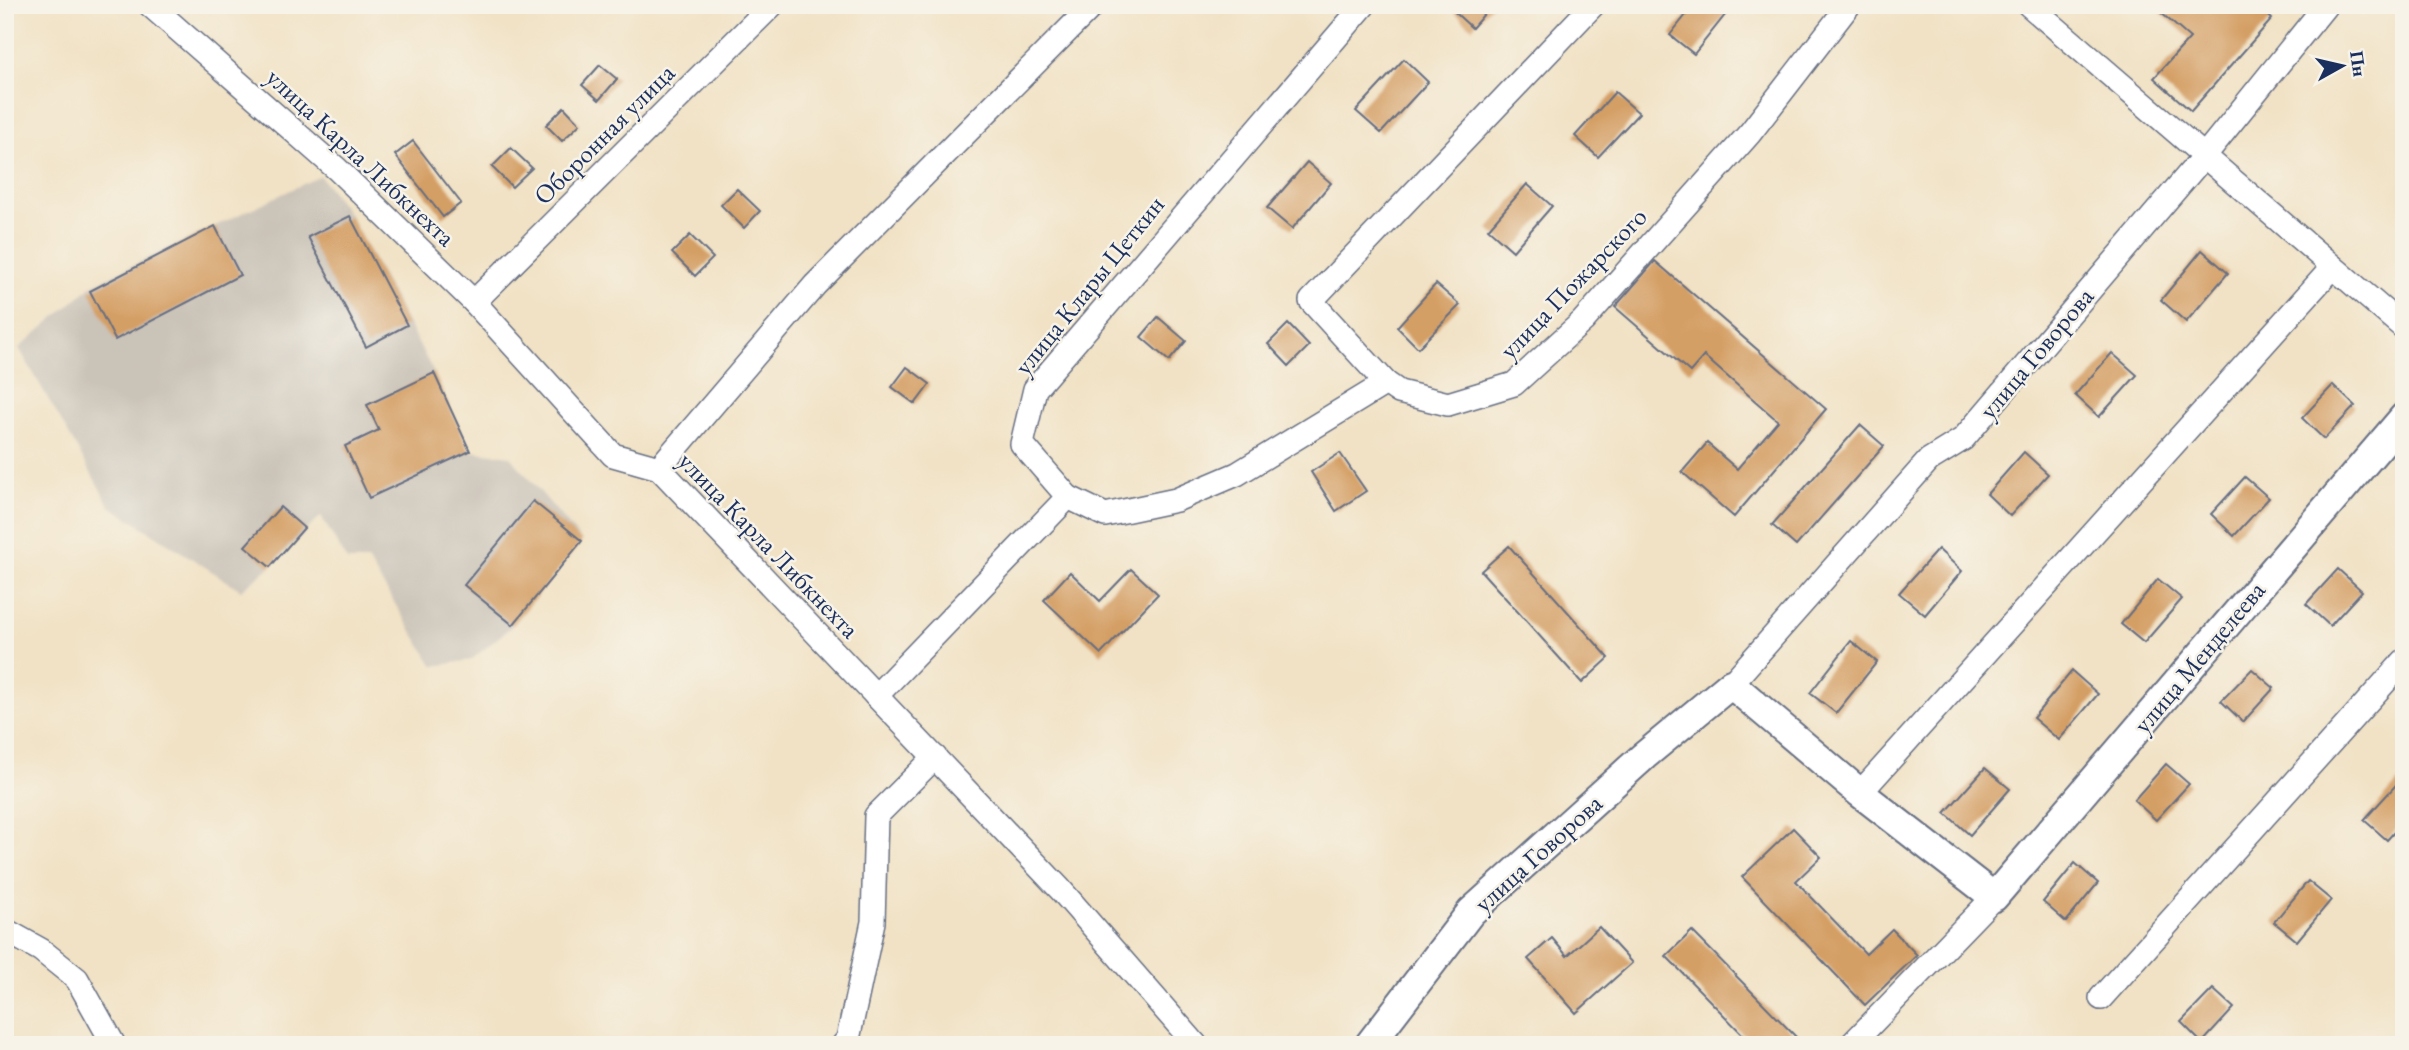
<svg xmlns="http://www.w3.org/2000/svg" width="2409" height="1050" font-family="'EB Garamond',serif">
	<rect width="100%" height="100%" fill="#f7f3e8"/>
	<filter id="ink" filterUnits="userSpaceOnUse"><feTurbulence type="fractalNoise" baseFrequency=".0143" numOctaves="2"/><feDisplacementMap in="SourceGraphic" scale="14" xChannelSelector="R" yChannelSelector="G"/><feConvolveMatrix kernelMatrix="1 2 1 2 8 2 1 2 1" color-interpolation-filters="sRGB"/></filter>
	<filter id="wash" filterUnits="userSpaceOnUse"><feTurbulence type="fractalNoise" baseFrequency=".00686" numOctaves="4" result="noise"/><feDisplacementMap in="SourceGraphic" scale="28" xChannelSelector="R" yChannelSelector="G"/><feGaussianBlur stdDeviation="1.57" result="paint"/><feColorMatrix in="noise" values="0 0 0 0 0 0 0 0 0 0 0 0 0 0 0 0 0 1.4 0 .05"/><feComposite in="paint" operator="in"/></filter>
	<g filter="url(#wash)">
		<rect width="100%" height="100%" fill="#f1e2c5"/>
		<polygon fill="#cac3b8" points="320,176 350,216 434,373 470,451 510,456 582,541 513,625 471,660 434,666 368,561 347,561 321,516 270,567 241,590 110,506 19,348 94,284"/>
		<g id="blocks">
			<g fill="#d49f65">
				<polygon points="1447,5 1492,5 1472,28"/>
				<polygon points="1694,5 1733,5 1694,54 1670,35"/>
				<polygon points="2152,5 2257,5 2272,19 2191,111 2154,78 2190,38"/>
				<polygon points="1404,59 1428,82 1381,133 1356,111"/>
				<polygon points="600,65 617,79 599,100 582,85"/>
				<polygon points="1615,92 1639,113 1598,157 1575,136"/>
				<polygon points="564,107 580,124 562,141 546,125"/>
				<polygon points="413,141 461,203 443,217 395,155"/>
				<polygon points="511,148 532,168 512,187 492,167"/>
				<polygon points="1307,162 1331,183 1292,229 1267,208"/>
				<polygon points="1527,184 1552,206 1513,251 1488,229"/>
				<polygon points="737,189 760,211 744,228 721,205"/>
				<polygon points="350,216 407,325 366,347 308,237"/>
				<polygon points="215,226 240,275 115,340 90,291"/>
				<polygon points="690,235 713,258 695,276 672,253"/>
				<polygon points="2202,250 2228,273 2186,322 2161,300"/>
				<polygon points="1655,261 1826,409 1734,517 1682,472 1707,443 1737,469 1778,421 1704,356 1690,372 1615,307"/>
				<polygon points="1436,284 1460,305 1418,348 1397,327"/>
				<polygon points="1158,317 1186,341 1169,361 1141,337"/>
				<polygon points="1288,324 1309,346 1289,366 1268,344"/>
				<polygon points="2112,353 2137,375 2099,417 2075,395"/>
				<polygon points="907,367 930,384 915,404 892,387"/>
				<polygon points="434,373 470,451 369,498 345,446 379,430 367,405"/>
				<polygon points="2333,385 2355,406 2324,439 2302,418"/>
				<polygon points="1860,425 1884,446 1796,546 1772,525"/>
				<polygon points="2024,452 2048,474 2010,516 1987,494"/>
				<polygon points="1340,453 1366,491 1336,511 1311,472"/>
				<polygon points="2245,477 2269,498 2234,536 2211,514"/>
				<polygon points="533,501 582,541 513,625 464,585"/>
				<polygon points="280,507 304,528 270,567 245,546"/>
				<polygon points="1509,546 1609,658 1582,683 1481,571"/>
				<polygon points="1938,549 1962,571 1925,615 1899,593"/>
				<polygon points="1131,569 1158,594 1101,654 1044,600 1070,572 1100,601"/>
				<polygon points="2338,569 2362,591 2330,626 2306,604"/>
				<polygon points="2158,579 2182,599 2144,643 2121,624"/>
				<polygon points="1851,641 1877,662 1836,713 1810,693"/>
				<polygon points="2252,669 2274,688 2243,722 2221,701"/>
				<polygon points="2072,671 2098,694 2059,740 2033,718"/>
				<polygon points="2166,764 2189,784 2156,820 2134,800"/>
				<polygon points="1985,768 2010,789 1970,835 1945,813"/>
				<polygon points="2404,776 2404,821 2387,840 2364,820"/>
				<polygon points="1793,828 1821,857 1796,881 1866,954 1892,929 1917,955 1865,1005 1742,877"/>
				<polygon points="2075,863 2098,883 2066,922 2043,902"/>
				<polygon points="2308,881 2331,900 2297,941 2274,922"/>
				<polygon points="1599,927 1632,963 1576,1013 1528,959 1552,938 1567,956"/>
				<polygon points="1692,931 1804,1045 1753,1045 1666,956"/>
				<polygon points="2213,989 2234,1008 2202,1043 2181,1022"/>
			</g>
		</g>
	</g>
	<g filter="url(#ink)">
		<use href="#blocks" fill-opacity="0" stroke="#666e82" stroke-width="2"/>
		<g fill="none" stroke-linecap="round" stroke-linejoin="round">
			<defs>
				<g id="minor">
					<polyline points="150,5 337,169 474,302 613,455 659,468 1060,889 1196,1045"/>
					<polyline points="2029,5 2404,328"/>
					<polyline points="474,302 772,5"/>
					<polyline points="1386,383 1311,301 1593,5"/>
					<polyline points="659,468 815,285 1093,5"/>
					<polyline points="1068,497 1105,515 1176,500 1237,474 1386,383 1399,392 1448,404 1514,384 1583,321 1750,133 1849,5"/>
					<polyline points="1731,684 1929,460 1963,439 2205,155 2326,5"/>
					<polyline points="876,696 1068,497 1022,444 1035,389 1364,5"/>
					<polyline points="1860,793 2333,267"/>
					<polyline points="5,930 41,950 77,979 114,1045"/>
					<polyline points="2101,998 2404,661"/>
					<polyline points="843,1045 848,1039 873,922 876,816 935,757"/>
					<polyline points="1851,1045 1994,897"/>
				</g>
				<polyline id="tertiary" points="1369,1045 1471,912 1644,756 1731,684 1860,793 1994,897 2404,417"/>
			</defs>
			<use href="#minor" stroke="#666e82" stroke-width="26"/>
			<use href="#tertiary" stroke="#666e82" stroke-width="32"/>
			<use href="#minor" stroke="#fff" stroke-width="23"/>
			<use href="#tertiary" stroke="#fff" stroke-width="28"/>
		</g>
	</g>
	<g text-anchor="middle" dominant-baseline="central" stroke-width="5" stroke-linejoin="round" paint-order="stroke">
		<g font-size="26" fill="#1b2f5e" stroke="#f7f3e8">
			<text transform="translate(604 134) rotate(-45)">Оборонная улица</text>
			<text transform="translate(361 157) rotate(43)">улица Карла Либкнехта</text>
			<text transform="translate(1573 283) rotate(-46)">улица Пожарского</text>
			<text transform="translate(1089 285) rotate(-51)">улица Клары Цеткин</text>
			<text transform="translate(2036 353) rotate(-50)">улица Говорова</text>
			<text transform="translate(769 545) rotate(46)">улица Карла Либкнехта</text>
			<text transform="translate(2199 657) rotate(-50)">улица Менделеева</text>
			<text transform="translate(1538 853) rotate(-42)">улица Говорова</text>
		</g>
	</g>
	<rect width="2409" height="1050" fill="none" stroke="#f7f3e8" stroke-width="28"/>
	<g transform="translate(2342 66) rotate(82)" stroke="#f7f3e8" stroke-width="5" paint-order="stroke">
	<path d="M0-5L12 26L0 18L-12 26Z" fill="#1b2f5e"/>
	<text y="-10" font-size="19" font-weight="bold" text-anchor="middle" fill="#1b2f5e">Пн</text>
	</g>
</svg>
